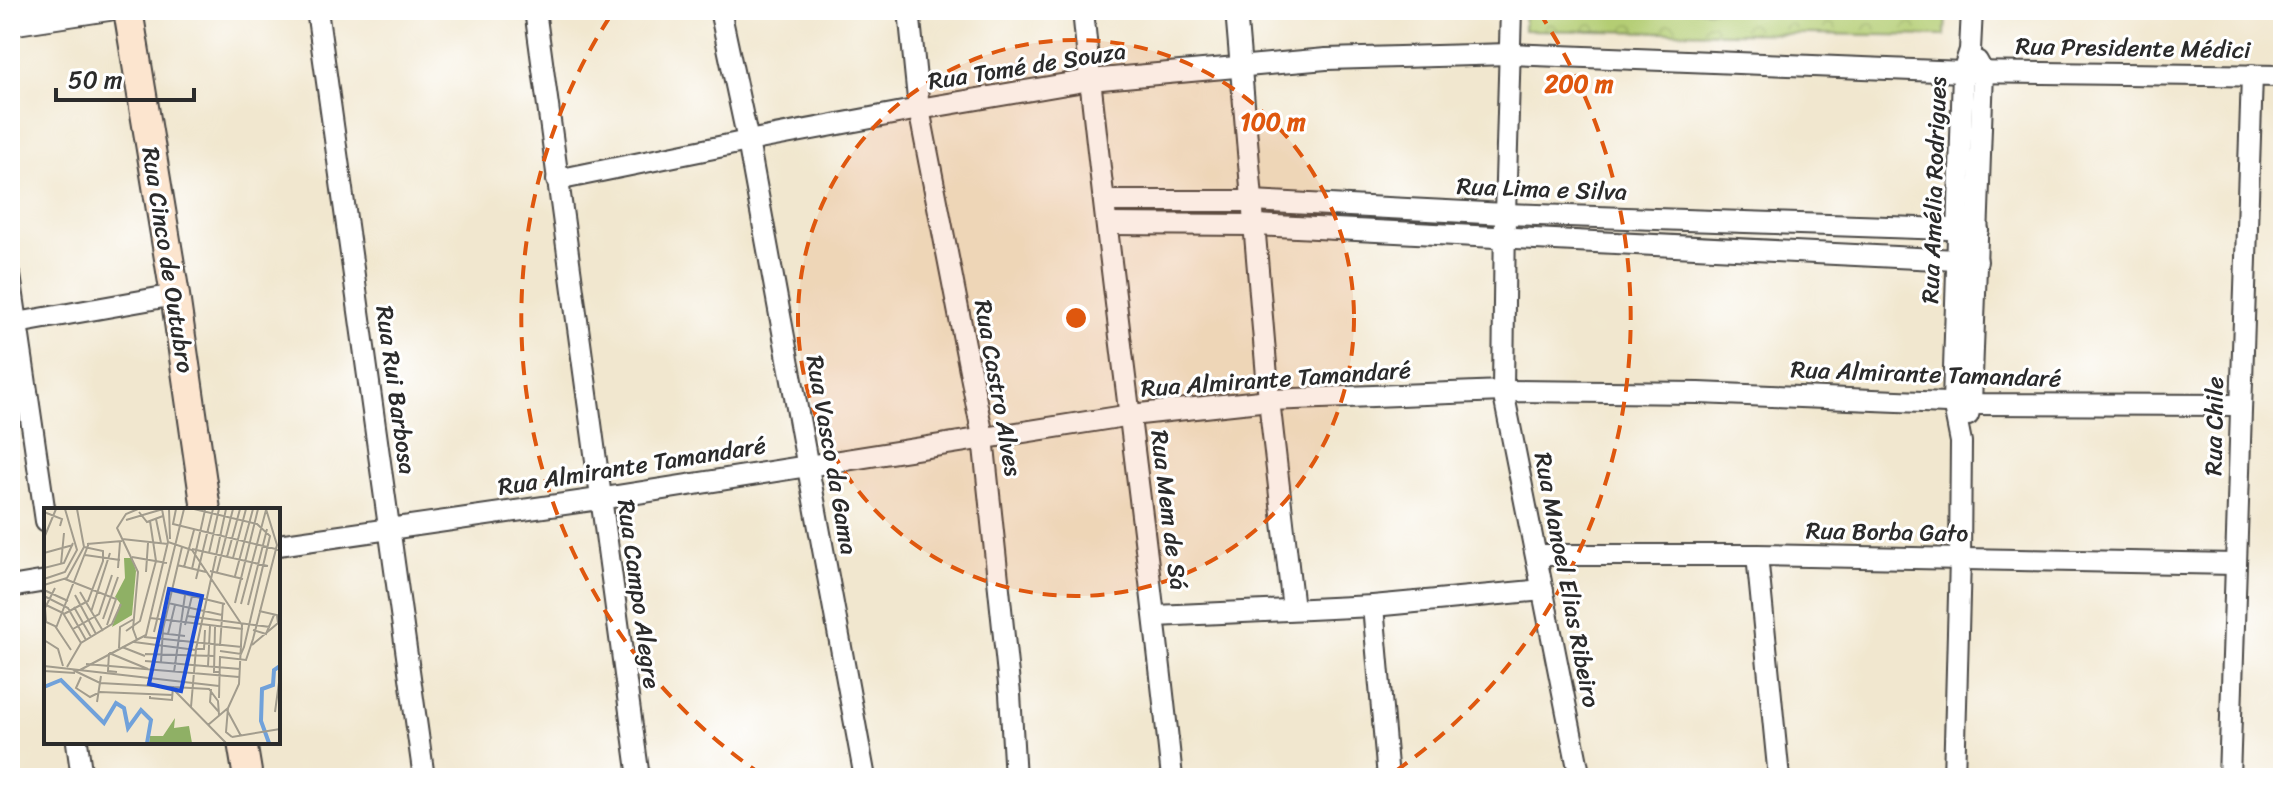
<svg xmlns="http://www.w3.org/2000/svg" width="2293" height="788" font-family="Sriracha,sans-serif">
	<defs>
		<pattern id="park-crowns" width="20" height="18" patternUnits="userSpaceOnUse" patternTransform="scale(2)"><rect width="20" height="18" fill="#b4cd73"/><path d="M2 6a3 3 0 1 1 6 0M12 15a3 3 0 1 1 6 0" fill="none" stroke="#9bb064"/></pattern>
	</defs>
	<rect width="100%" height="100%" fill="#fff"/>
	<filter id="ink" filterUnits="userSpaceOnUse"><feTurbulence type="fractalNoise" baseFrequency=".0125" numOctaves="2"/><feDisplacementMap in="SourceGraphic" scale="16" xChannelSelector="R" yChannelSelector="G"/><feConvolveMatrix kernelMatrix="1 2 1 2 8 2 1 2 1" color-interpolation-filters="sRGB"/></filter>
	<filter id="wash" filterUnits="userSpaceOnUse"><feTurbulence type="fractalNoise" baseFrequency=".006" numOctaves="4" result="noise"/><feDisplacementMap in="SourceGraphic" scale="32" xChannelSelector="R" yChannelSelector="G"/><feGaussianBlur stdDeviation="1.8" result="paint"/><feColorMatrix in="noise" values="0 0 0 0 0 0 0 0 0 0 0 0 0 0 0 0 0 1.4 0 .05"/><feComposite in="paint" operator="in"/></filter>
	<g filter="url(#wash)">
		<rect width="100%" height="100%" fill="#f1e7cf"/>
		<polygon fill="url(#park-crowns)" stroke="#707c4f" stroke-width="2" points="1525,10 1946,10 1945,36 1524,30"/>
	</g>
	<g filter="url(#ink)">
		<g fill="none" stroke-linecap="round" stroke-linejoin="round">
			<defs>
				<g id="street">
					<polyline points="317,10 424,778"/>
					<polyline points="535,10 639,778"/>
					<polyline points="720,10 748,141 865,778"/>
					<polyline points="909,10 919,109 983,437 1010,694 1015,778"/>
					<path d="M 1083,10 C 1108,267 1146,522 1172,778"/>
					<polyline points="1236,10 1269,400 1293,609"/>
					<polyline points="1511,10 1505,214 1503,391 1580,778"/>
					<polyline points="10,25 109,10"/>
					<polyline points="557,180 748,141 919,109 1090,80 1326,59 1510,54 1963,72 2283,76"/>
					<polyline points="1105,201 1252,201 1505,214 1978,230"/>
					<polyline points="1107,224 1254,225 1977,261"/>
					<polyline points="10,275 46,521"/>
					<polyline points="17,323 175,295"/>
					<polyline points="1968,415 1971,404 1983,72 1977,61"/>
					<polyline points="278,545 599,499 1131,415 1269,400 1503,391 1699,393 1971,404 2239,405"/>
					<polyline points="1537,555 1757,555 2235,564"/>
					<polyline points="1757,555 1779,778"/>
					<polyline points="10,587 46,581"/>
					<polyline points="1373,606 1388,778"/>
					<polyline points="1156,616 1373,606 1543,590"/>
					<polyline points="77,742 82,778"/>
					<polyline points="1954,778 1960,559 1961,442 1953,402 1963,72 1970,50 1972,10"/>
					<polyline points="2229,778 2252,75"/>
				</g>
				<g id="secondary">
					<polyline points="128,10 175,295 206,510"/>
					<polyline points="242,742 248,778"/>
				</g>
			</defs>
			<use href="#street" stroke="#494744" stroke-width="24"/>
			<use href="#secondary" stroke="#494744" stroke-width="32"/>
			<use href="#street" stroke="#fff" stroke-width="20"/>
			<use href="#secondary" stroke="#fce5cf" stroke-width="28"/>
		</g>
	</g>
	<circle cx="1076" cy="318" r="278" fill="#df570e" fill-opacity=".12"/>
	<g fill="none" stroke="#df570e" stroke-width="4" stroke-dasharray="14 10">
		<circle cx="1076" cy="318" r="278"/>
		<path d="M762 775A555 555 0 0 1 613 12M1539 12A555 555 0 0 1 1390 775"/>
	</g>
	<g text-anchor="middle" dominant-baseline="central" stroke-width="6" stroke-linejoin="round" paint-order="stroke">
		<g font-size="24" fill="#2b2b2b" stroke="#fff">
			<text transform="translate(2133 48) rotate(1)">Rua Presidente Médici</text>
			<text transform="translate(1027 66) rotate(-9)">Rua Tomé de Souza</text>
			<text transform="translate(1542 189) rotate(2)">Rua Lima e Silva</text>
			<text transform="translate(1934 190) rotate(-88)">Rua Amélia Rodrigues</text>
			<text transform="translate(168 260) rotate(81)">Rua Cinco de Outubro</text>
			<text transform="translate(1926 374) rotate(2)">Rua Almirante Tamandaré</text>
			<text transform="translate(1276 379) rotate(-4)">Rua Almirante Tamandaré</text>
			<text transform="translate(998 388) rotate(80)">Rua Castro Alves</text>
			<text transform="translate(396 390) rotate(82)">Rua Rui Barbosa</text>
			<text transform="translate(2214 426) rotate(-89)">Rua Chile</text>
			<text transform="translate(832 455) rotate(80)">Rua Vasco da Gama</text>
			<text transform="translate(632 466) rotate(-9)">Rua Almirante Tamandaré</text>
			<text transform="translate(1169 510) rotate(83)">Rua Mem de Sá</text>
			<text transform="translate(1887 532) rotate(1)">Rua Borba Gato</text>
			<text transform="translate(1567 580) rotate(79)">Rua Manoel Elias Ribeiro</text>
			<text transform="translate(639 594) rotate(82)">Rua Campo Alegre</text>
		</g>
	</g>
	<g transform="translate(44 508)">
		<rect width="236" height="236" fill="#f1e7cf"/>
		<path d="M 80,50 L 88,50 L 92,63 L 88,107 L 68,119 L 76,95 L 71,89 L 81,70 ZM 131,210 L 130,220 L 145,218 L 148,235 L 105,235 L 106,228 L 119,228 Z" fill="#8fb065"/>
		<path fill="none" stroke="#70a1da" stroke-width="4" d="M 0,179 L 17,172 L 60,215 L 72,195 L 80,200 L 84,220 L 97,202 L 107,212 L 103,235M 225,235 L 217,213 L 218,181 L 229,177 L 230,162 L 236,158"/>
		<path fill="none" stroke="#a29c8d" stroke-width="2" d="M 33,1 L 40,39M 118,1 L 124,34 L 148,42 L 198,117 L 195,176 L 184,200 L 182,224 L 188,229M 125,1 L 126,31M 132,1 L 129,16 L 236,42M 150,1 L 213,16 L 226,28 L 200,139 L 197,146 L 176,143M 0,4 L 18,11 L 16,18M 95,4 L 103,14 L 119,8M 112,11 L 117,35M 82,12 L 119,1M 0,30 L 12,1M 78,31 L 124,36M 43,36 L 78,33M 148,41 L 224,58M 0,45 L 29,37M 165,45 L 175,1M 41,47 L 76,52M 88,49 L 123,55M 183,49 L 196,1M 189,50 L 202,1M 17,56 L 20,25M 133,57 L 162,64M 140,59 L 150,22M 0,60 L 20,55 L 29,35M 74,60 L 76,34M 148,61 L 161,2M 166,63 L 199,71M 102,64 L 104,35M 173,64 L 189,1M 191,68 L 209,1M 0,71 L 21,64 L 33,42 L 21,1M 21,71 L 72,91 L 63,117M 152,71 L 169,1M 0,77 L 23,70 L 40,39M 0,82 L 24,93M 128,83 L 181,96M 36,84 L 59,123M 31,87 L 52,126M 0,88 L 24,100 L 42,132M 124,95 L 178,107M 191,95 L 214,1M 0,96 L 19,105 L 37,135M 197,96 L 222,2M 204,97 L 223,21M 30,99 L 47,129M 47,104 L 66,45M 20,106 L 44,93 L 59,53 L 59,43 L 40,39M 143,108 L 226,119M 106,110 L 199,121M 59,111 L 74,69M 0,113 L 11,118 L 27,142M 2,113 L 1,100 L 11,80M 141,117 L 148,88M 171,119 L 170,164 L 175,164M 12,120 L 45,35M 29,121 L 55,106 L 68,67M 209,122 L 222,126 L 230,107M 82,123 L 96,113 L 112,53 L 106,13M 110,124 L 140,1M 116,125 L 141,128M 124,126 L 131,97M 100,129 L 198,139M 0,132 L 14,141 L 19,158M 93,132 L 89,121 L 94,64 L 73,20 L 82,6 L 94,1M 90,134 L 152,142M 208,137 L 234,115 L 233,107 L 215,103M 176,138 L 179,95M 78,139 L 101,148M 75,140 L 76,119 L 90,111M 152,141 L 160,141 L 161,122M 65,145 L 104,161M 65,145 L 64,163 L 73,164M 101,146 L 170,148M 176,149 L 202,152 L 209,131 L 233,37 L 222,1M 101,153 L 196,161M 117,154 L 119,121 L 138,39M 42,156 L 195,169M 0,158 L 175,178M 164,158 L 166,118M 23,159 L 37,135 L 68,116 L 77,96M 29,162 L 56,175 L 165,181 L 174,193 L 175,207M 36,162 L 102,127 L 124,34M 0,163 L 31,165M 130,164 L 141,87M 37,169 L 32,180 L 46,189 L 56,184 L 129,187M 167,181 L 166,194 L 174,203M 130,182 L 182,235M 106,186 L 106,190 L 128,192 L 129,178M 175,190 L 176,148M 53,194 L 57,168M 147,199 L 152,141 L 182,1M 183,202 L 197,228M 231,204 L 236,167M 164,217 L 184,200M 188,229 L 236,221"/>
		<path fill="#1d4ed8" fill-opacity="0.15" stroke="#1d4ed8" stroke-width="4" d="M 125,81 L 158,88 L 137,183 L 105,176 Z"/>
		<rect width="236" height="236" fill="none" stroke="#2b2b2b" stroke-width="4"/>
	</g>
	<circle cx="1076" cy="318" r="12" fill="#df570e" stroke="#fff" stroke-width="4"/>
	<g font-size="24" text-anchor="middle" font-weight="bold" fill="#df570e" stroke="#fff" stroke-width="6" stroke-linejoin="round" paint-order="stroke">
		<text x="1579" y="92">200 m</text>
		<text x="1273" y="130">100 m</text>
	</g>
	<rect width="2293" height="788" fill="none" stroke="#fff" stroke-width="40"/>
	<path d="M56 88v12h138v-12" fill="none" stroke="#2b2b2b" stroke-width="4"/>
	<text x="68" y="88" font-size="24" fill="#2b2b2b" stroke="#ffffff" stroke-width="6" paint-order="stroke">50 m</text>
</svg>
